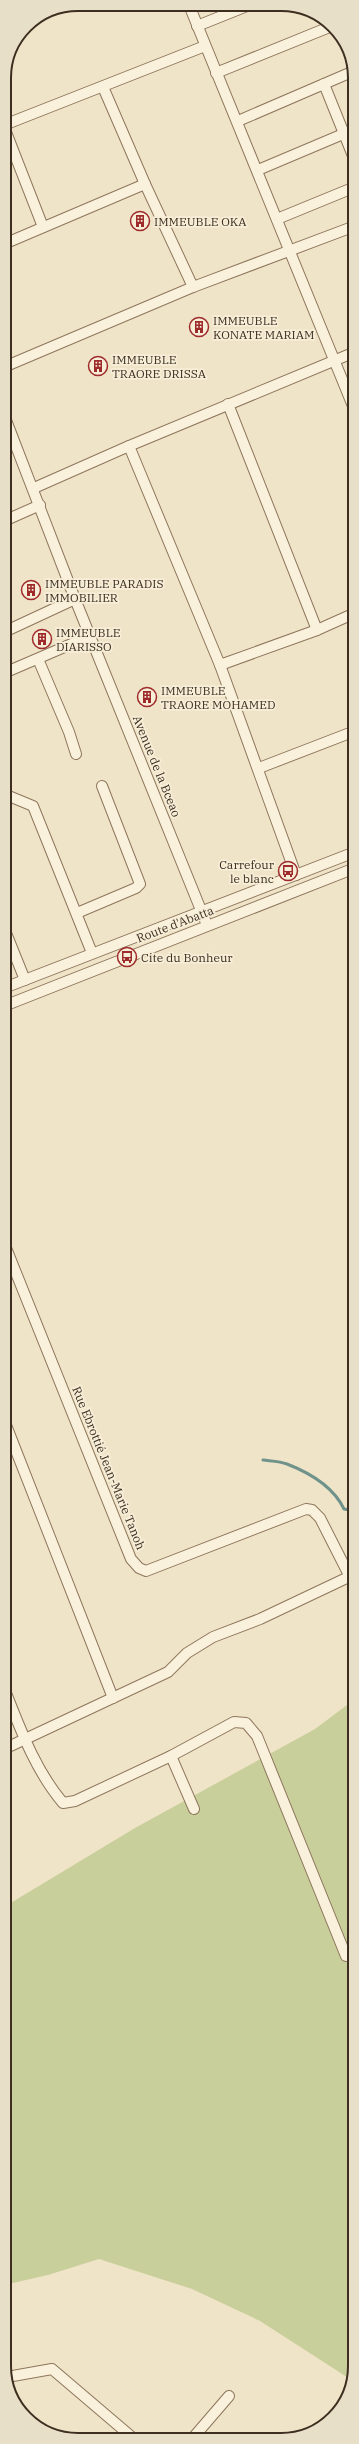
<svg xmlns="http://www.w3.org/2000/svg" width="359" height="2444" font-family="'IBM Plex Serif',serif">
	<rect width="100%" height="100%" fill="#f0e4c8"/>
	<polygon fill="#c9cf9b" points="355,1699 355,2366 350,2379 260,2321 192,2289 99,2259 48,2275 4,2285 4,1907 135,1828 315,1729"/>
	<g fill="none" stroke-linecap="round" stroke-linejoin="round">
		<path stroke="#6f938a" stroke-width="3" d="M 263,1460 C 271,1461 280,1461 287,1464 C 310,1473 333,1486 344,1509 L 355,1511"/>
		<defs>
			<g id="minor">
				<polyline points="189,5 355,411"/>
				<polyline points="197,26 247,6"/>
				<polyline points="216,73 332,26"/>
				<polyline points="324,84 355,161"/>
				<polyline points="103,87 145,184"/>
				<polyline points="238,121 354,71"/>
				<polyline points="4,125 205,46"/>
				<polyline points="4,127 43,227"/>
				<polyline points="258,170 355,129"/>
				<polyline points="277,219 355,187"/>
				<polyline points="4,244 145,184 193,287"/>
				<polyline points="4,367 193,287 355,226"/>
				<polyline points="228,404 317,630"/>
				<polyline points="4,415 75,599 207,925"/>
				<polyline points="129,446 220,665 296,875"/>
				<polyline points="34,488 129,446 355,352"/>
				<polyline points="4,521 40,505"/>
				<polyline points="4,632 75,599"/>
				<polyline points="38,659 69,732 76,754"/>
				<polyline points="220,665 317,630 355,613"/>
				<polyline points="4,673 90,636"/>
				<polyline points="259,768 355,731"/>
				<polyline points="4,794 33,806 92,953"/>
				<polyline points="77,913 136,888 140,884 102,786"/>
				<polyline points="4,928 25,980"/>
				<polyline points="4,988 355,852"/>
				<polyline points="4,1006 355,868"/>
				<polyline points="4,1243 131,1559 139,1568 146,1571 306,1509 312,1510 320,1518 350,1577"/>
				<polyline points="4,1420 113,1698"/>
				<path d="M 4,1688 C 20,1728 35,1770 63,1803 L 75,1801 L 171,1756 L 234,1722 L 246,1723 L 257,1736 L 346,1956"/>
				<polyline points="4,1749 168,1672 187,1653 213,1637 260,1619 355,1574"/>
				<polyline points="171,1756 194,1809"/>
				<polyline points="7,2377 52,2369 133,2438"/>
				<polyline points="192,2439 229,2396"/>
			</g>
		</defs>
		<use href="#minor" stroke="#8d765c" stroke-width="12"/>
		<use href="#minor" stroke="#faf1dc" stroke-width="10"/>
	</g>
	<defs>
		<symbol id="building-ring" viewBox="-11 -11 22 22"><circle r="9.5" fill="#f7eed8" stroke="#9e2a2b" stroke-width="1.5"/><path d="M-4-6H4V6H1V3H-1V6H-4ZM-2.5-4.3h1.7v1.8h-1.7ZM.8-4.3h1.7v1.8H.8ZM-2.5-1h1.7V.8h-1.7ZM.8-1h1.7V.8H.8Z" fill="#9e2a2b"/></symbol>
		<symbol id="bus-ring" viewBox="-11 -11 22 22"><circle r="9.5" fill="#f7eed8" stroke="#9e2a2b" stroke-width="1.5"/><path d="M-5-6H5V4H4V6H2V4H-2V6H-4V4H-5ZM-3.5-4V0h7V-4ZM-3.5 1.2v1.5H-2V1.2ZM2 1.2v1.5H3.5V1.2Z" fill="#9e2a2b"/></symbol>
	</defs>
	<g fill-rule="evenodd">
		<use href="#building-ring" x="129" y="210" width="22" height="22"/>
		<use href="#building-ring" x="188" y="316" width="22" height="22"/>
		<use href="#building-ring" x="87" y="355" width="22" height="22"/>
		<use href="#building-ring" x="20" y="579" width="22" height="22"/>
		<use href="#building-ring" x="31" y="628" width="22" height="22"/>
		<use href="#building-ring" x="136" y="686" width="22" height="22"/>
		<use href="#bus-ring" x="277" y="860" width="22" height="22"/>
		<use href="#bus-ring" x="116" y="946" width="22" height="22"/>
	</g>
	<g text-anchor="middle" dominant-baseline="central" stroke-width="3.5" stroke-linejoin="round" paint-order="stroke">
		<g font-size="12" fill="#3d2e20" stroke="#f7eed8" text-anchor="start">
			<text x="154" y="221">IMMEUBLE OKA</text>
			<text x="213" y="320">IMMEUBLE<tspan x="213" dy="14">KONATE MARIAM</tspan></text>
			<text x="112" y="359">IMMEUBLE<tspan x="112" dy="14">TRAORE DRISSA</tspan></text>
			<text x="45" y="583">IMMEUBLE PARADIS<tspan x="45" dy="14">IMMOBILIER</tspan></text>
			<text x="56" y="632">IMMEUBLE<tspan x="56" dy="14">DIARISSO</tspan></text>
			<text x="161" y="690">IMMEUBLE<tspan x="161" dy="14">TRAORE MOHAMED</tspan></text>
			<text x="274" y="864" text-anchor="end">Carrefour<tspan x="274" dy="14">le blanc</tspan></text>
			<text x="141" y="957">Cite du Bonheur</text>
		</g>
		<g font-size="12" fill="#3d2e20" stroke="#f7eed8">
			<text transform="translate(157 766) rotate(68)">Avenue de la Bceao</text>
			<text transform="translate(175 924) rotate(-21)">Route d'Abatta</text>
			<text transform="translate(109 1468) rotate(68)">Rue Ebrottié Jean-Marie Tanoh</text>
		</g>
	</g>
	<path d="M0 0H359V2444H0ZM78 11H281A67 67 0 0 1 348 78V2366A67 67 0 0 1 281 2433H78A67 67 0 0 1 11 2366V78A67 67 0 0 1 78 11Z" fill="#e8dfc9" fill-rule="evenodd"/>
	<path fill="none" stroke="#3d2e20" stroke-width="2" d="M78 11H281A67 67 0 0 1 348 78V2366A67 67 0 0 1 281 2433H78A67 67 0 0 1 11 2366V78A67 67 0 0 1 78 11Z"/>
</svg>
